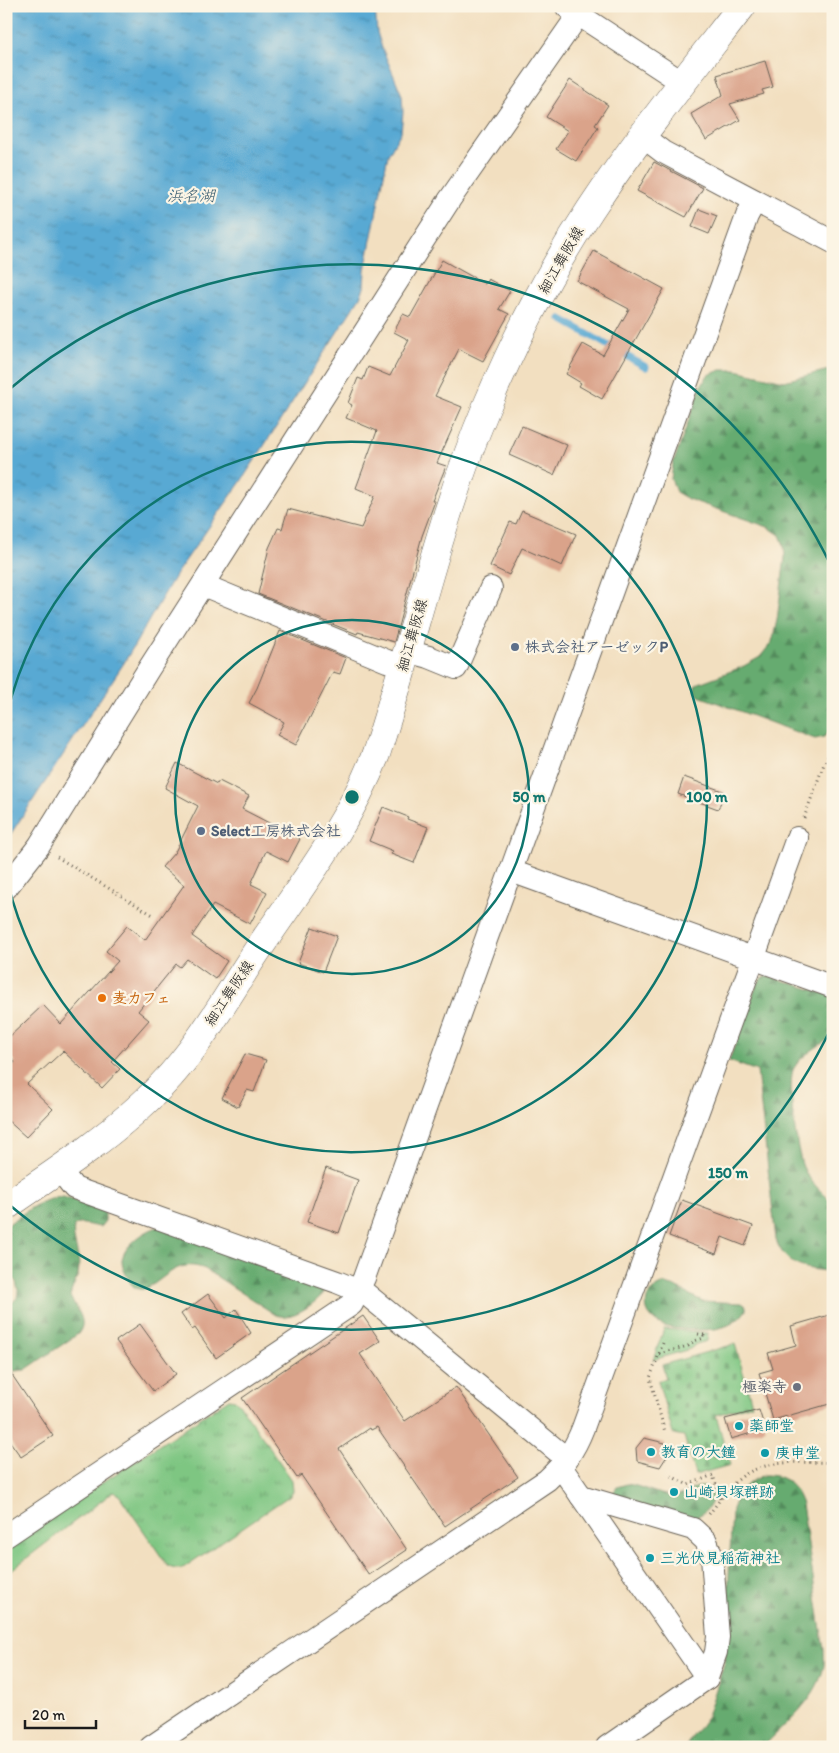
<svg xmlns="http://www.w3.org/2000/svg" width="839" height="1753" font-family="Itim,'Klee One',sans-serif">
	<defs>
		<pattern id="grass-tufts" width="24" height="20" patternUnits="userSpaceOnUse" patternTransform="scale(1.25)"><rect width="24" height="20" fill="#7ec682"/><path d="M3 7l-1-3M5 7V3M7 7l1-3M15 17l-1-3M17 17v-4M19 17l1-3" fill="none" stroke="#66a06a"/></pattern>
		<pattern id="forest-firs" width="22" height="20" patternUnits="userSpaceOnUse" patternTransform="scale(1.25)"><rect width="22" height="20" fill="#66ab70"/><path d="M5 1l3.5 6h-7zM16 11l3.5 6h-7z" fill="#538a5b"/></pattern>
		<pattern id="cemetery-stones" width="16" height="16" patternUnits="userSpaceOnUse" patternTransform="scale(1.25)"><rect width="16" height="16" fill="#7ec682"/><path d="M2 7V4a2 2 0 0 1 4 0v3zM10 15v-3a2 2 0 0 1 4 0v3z" fill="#66a06a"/></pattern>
		<pattern id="water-ripples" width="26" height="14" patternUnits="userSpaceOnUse" patternTransform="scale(1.25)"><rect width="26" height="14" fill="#58a9d3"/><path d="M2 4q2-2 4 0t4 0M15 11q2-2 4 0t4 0" fill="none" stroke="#4889aa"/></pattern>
	</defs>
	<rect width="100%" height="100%" fill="#fcf5e5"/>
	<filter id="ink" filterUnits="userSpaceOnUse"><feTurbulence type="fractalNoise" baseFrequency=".02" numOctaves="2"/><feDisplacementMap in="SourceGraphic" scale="10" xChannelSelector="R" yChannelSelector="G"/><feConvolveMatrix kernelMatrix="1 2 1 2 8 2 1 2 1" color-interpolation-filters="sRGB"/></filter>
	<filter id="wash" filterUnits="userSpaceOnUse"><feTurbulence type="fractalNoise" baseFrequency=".0096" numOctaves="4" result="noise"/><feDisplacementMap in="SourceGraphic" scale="20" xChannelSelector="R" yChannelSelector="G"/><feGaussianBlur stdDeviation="1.12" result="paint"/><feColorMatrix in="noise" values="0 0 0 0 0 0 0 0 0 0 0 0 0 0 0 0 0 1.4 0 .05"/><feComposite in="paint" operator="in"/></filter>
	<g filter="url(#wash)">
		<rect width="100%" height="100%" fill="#f2dfc0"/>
		<path fill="url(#grass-tufts)" stroke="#4d714f" d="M 229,1399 L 235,1400 L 240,1405 L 292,1480 L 293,1491 L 289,1496 L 183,1568 C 176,1570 172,1569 167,1565 L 119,1495 L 113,1492 L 6,1574 L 6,1546 Z"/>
		<g fill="url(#forest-firs)" stroke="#416446">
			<polygon points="833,369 833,728 824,737 815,739 699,696 695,692 695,686 699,683 742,667 760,657 772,642 777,620 785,557 784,545 780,535 768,527 688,499 676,492 671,479 673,464 701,386 708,375 721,370 736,370 784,381"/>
			<path d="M 768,976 L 833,996 L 833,1036 C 820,1046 802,1054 794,1068 C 786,1081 797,1152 803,1167 C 809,1181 822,1192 833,1203 L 833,1272 C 805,1268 787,1269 776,1240 L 757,1071 L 729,1061 L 757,984 L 762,979 Z"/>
			<path d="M 63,1197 L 100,1208 L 105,1213 L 105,1221 L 100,1227 C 90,1226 82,1221 74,1226 C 71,1242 82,1257 78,1274 C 76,1281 72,1288 70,1296 C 76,1310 89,1320 78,1334 L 25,1370 L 14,1371 L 6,1362 L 6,1308 L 17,1298 L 18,1290 L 16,1282 L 6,1269 L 6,1226 C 24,1213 40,1198 63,1197 Z"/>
			<path d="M 159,1227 L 323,1287 L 324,1293 C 314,1304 292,1321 276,1315 L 205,1269 C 182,1260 172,1271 154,1284 C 149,1286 145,1290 140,1289 C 134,1289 131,1284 129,1280 C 126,1274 122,1268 122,1261 C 122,1247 146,1229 159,1227 Z"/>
			<path d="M 664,1284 L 673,1286 L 702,1301 L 742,1303 L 746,1306 L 746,1310 C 732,1332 705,1331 682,1329 C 675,1328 667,1328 660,1324 C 640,1314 642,1291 664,1284 Z"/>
			<path d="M 764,1475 C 786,1475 794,1484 802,1504 L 824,1650 C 824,1657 825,1664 823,1670 C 815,1701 785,1724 763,1747 L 685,1747 L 707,1717 L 725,1661 L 732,1509 C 738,1492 746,1482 764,1475 Z"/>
			<path d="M 627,1484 C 642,1486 657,1495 673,1496 C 689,1496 697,1478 713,1492 C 714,1507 701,1519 685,1518 C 679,1518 672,1515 666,1513 C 649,1508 633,1504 616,1499 L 613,1493 L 617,1487 Z"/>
		</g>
		<polygon fill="url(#cemetery-stones)" stroke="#4d714f" points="735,1344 752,1404 716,1415 730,1465 695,1475 684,1436 673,1434 658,1381 666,1378 662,1365"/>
		<polygon fill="#7ec682" stroke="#4d714f" points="664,1329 708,1333 707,1341 696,1344 690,1349 653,1360"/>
		<polygon fill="url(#water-ripples)" stroke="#3a6278" points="6,6 375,6 377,32 382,48 402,95 403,112 401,132 388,155 365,270 364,288 360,297 240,483 176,574 124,663 6,841"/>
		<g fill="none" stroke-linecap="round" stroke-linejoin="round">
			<polyline stroke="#58a9d3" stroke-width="7" points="561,319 646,367"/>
		</g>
		<g id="blocks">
			<g fill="#daa38a">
				<polygon points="765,61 773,87 762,90 764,94 730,104 740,120 706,140 691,114 723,95 717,75"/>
				<polygon points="570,80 608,105 595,125 598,127 576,161 556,149 568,131 546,117"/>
				<polygon points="654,162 703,188 686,217 637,191"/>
				<polygon points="699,209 717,216 709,234 692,227"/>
				<polygon points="594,251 664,289 602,399 579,386 581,383 566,374 583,344 603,355 629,309 577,281"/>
				<polygon points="442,260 485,284 488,279 510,291 499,309 509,314 483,361 459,349 435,396 462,407 437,463 446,466 432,501 435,501 422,536 394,642 358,632 357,634 258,594 269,548 278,528 282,529 288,509 361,528 375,496 356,488 377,431 346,418 352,405 348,403 358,378 363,380 368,367 390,376 409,340 394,332 403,314 410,317"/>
				<polygon points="522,426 567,445 554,475 509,455"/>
				<polygon points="522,511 576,534 562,566 522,548 509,575 490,566 510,522 516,524"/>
				<polygon points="280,631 346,658 340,674 333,672 296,745 277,735 284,722 249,703 257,688"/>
				<polygon points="177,763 217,784 219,781 249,796 242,809 300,839 288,862 266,851 251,884 267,892 250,924 213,905 192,936 227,961 215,979 187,959 180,967 176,964 138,1011 149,1020 112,1062 120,1069 102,1088 63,1051 27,1084 53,1109 26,1137 6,1119 6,1064 10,1068 15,1062 6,1052 6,1040 43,1005 61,1024 118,961 106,951 127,926 145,940 184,885 162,867 175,852 198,806 165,788"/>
				<polygon points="684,777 725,792 718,809 678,794"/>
				<polygon points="383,807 408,817 407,819 428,827 414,863 391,854 393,851 369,841"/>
				<polygon points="312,927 337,936 323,972 298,963"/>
				<polygon points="245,1054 266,1060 254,1092 247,1090 238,1107 222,1098"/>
				<polygon points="326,1168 358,1180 339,1233 307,1222"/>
				<polygon points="682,1200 753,1226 745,1246 722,1237 716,1254 669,1236"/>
				<polygon points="208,1294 226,1318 236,1309 251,1333 216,1358 195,1328 192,1330 181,1314"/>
				<polygon points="833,1314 833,1403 773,1420 759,1373 773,1369 768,1353 796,1345 791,1326"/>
				<polygon points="363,1316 380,1341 360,1354 405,1421 456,1387 518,1477 445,1526 377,1427 371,1430 370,1428 339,1449 407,1550 369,1575 301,1475 297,1478 242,1398"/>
				<polygon points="140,1324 176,1374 153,1391 116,1341"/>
				<polygon points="6,1366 53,1436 21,1457 6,1436"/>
				<polygon points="759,1410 765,1429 731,1439 725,1419"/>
				<polygon points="644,1438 665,1443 667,1456 660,1467 637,1461 636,1448"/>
			</g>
		</g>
	</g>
	<g filter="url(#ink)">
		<use href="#blocks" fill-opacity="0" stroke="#676055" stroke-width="1"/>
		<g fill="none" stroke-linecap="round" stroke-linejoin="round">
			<defs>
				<g id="minor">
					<polyline points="567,7 683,83"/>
					<polyline points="642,136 663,152 833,242"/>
					<polyline points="203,585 387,661 403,666"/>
					<polyline points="407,651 429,657 456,668 491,588"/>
					<polyline points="511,871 833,987"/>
					<polyline points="6,888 39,846 148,670 450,199 579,14"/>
					<polyline points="59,1169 74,1188 337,1282 366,1294 567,1459"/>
					<polyline points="561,1467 707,1678 607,1747"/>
					<polyline points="581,1496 693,1529 706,1541 712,1557 718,1637 716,1652 707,1678"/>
					<polyline points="6,1536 352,1304 364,1278 747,216 755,201"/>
					<path d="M 151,1747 L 547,1480 C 565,1463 574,1451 583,1428 L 797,838"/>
				</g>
				<path id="major" d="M 6,1206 C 58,1171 118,1131 161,1086 C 200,1046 228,994 259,948 C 301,886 349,824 376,754 C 414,639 439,520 486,408 C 515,339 549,272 590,210 C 637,139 690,73 742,6"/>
			</defs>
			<use href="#minor" stroke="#676055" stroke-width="24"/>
			<use href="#major" stroke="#676055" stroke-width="29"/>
			<g stroke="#676055" stroke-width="3" stroke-dasharray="1 4" stroke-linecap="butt">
				<polyline points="804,818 824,764 833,747"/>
				<polyline points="57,857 153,915"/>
				<polyline points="698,1334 704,1335"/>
				<polyline points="663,1343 650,1378 665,1432"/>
				<polyline points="659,1354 688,1346 694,1341 704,1338 704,1335"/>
				<polyline points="832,1421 833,1424"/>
				<polyline points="671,1476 688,1485 713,1475 720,1499"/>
				<path d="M 709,1514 C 718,1503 727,1488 739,1479 C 764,1458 802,1463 833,1462"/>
			</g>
			<use href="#minor" stroke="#fff" stroke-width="22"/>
			<use href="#major" stroke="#fff" stroke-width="28"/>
		</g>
	</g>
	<g fill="none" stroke="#0f766e" stroke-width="2.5">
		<circle cx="352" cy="797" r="177"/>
		<path d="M7 714A355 355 0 1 1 7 880"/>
		<path d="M832 1026A532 532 0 0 1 6 1202M6 392A532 532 0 0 1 832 568"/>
	</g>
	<g fill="#5c6f8a" stroke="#fcf5e5" stroke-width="2">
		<circle cx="515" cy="647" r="5"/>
		<circle cx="201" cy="831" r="5"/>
	</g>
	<circle fill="#e8710a" stroke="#fcf5e5" stroke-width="2" cx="102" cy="998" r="5"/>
	<circle fill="#6b7280" stroke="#fcf5e5" stroke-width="2" cx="797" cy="1387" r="5"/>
	<g fill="#0f9aa8" stroke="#fcf5e5" stroke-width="2">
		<circle cx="739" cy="1426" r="5"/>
		<circle cx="651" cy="1452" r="5"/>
		<circle cx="765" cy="1453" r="5"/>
		<circle cx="674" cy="1492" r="5"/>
		<circle cx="650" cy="1558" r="5"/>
	</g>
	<g text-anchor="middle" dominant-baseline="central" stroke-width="4.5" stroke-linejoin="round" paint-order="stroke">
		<g font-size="15" fill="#1c1c1c" stroke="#fcf5e5">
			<text transform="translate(561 260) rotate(-60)">細江舞阪線</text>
			<text transform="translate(412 635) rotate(-74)">細江舞阪線</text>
			<text transform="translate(229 993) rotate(-56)">細江舞阪線</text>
		</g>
		<g font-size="15" font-weight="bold" fill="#4e5e75" stroke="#fcf5e5" text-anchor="start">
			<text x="525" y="647">株式会社アーゼックP</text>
			<text x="211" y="831">Select工房株式会社</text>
		</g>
		<g font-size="15" font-weight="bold" fill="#c56008" stroke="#fcf5e5" text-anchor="start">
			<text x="112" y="998">麦カフェ</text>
		</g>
		<g font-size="15" font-weight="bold" fill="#5b616d" stroke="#fcf5e5" text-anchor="end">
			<text x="787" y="1387">極楽寺</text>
		</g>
		<g font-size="15" font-weight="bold" fill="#0d838f" stroke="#fcf5e5" text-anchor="start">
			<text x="749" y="1426">薬師堂</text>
			<text x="661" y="1452">教育の大鐘</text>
			<text x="775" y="1453">庚申堂</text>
			<text x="684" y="1492">山崎貝塚群跡</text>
			<text x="660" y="1558">三光伏見稲荷神社</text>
		</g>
		<g font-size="16" font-style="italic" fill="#375b6e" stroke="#fcf5e5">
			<text x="191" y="195">浜名湖</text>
		</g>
	</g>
	<circle cx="352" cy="797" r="8" fill="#0f766e" stroke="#fcf5e5" stroke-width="2.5"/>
	<g font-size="15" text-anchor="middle" font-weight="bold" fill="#0f766e" stroke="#fcf5e5" stroke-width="4.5" stroke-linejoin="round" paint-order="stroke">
		<text x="529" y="802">50 m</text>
		<text x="707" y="802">100 m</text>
		<text x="728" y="1178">150 m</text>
	</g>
	<rect width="839" height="1753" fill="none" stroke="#fcf5e5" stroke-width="25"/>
	<path d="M25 1720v8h71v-8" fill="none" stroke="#1c1c1c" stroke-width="2.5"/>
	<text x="32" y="1720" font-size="15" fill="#1c1c1c" stroke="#fcf5e5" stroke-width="4" paint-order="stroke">20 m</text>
</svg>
